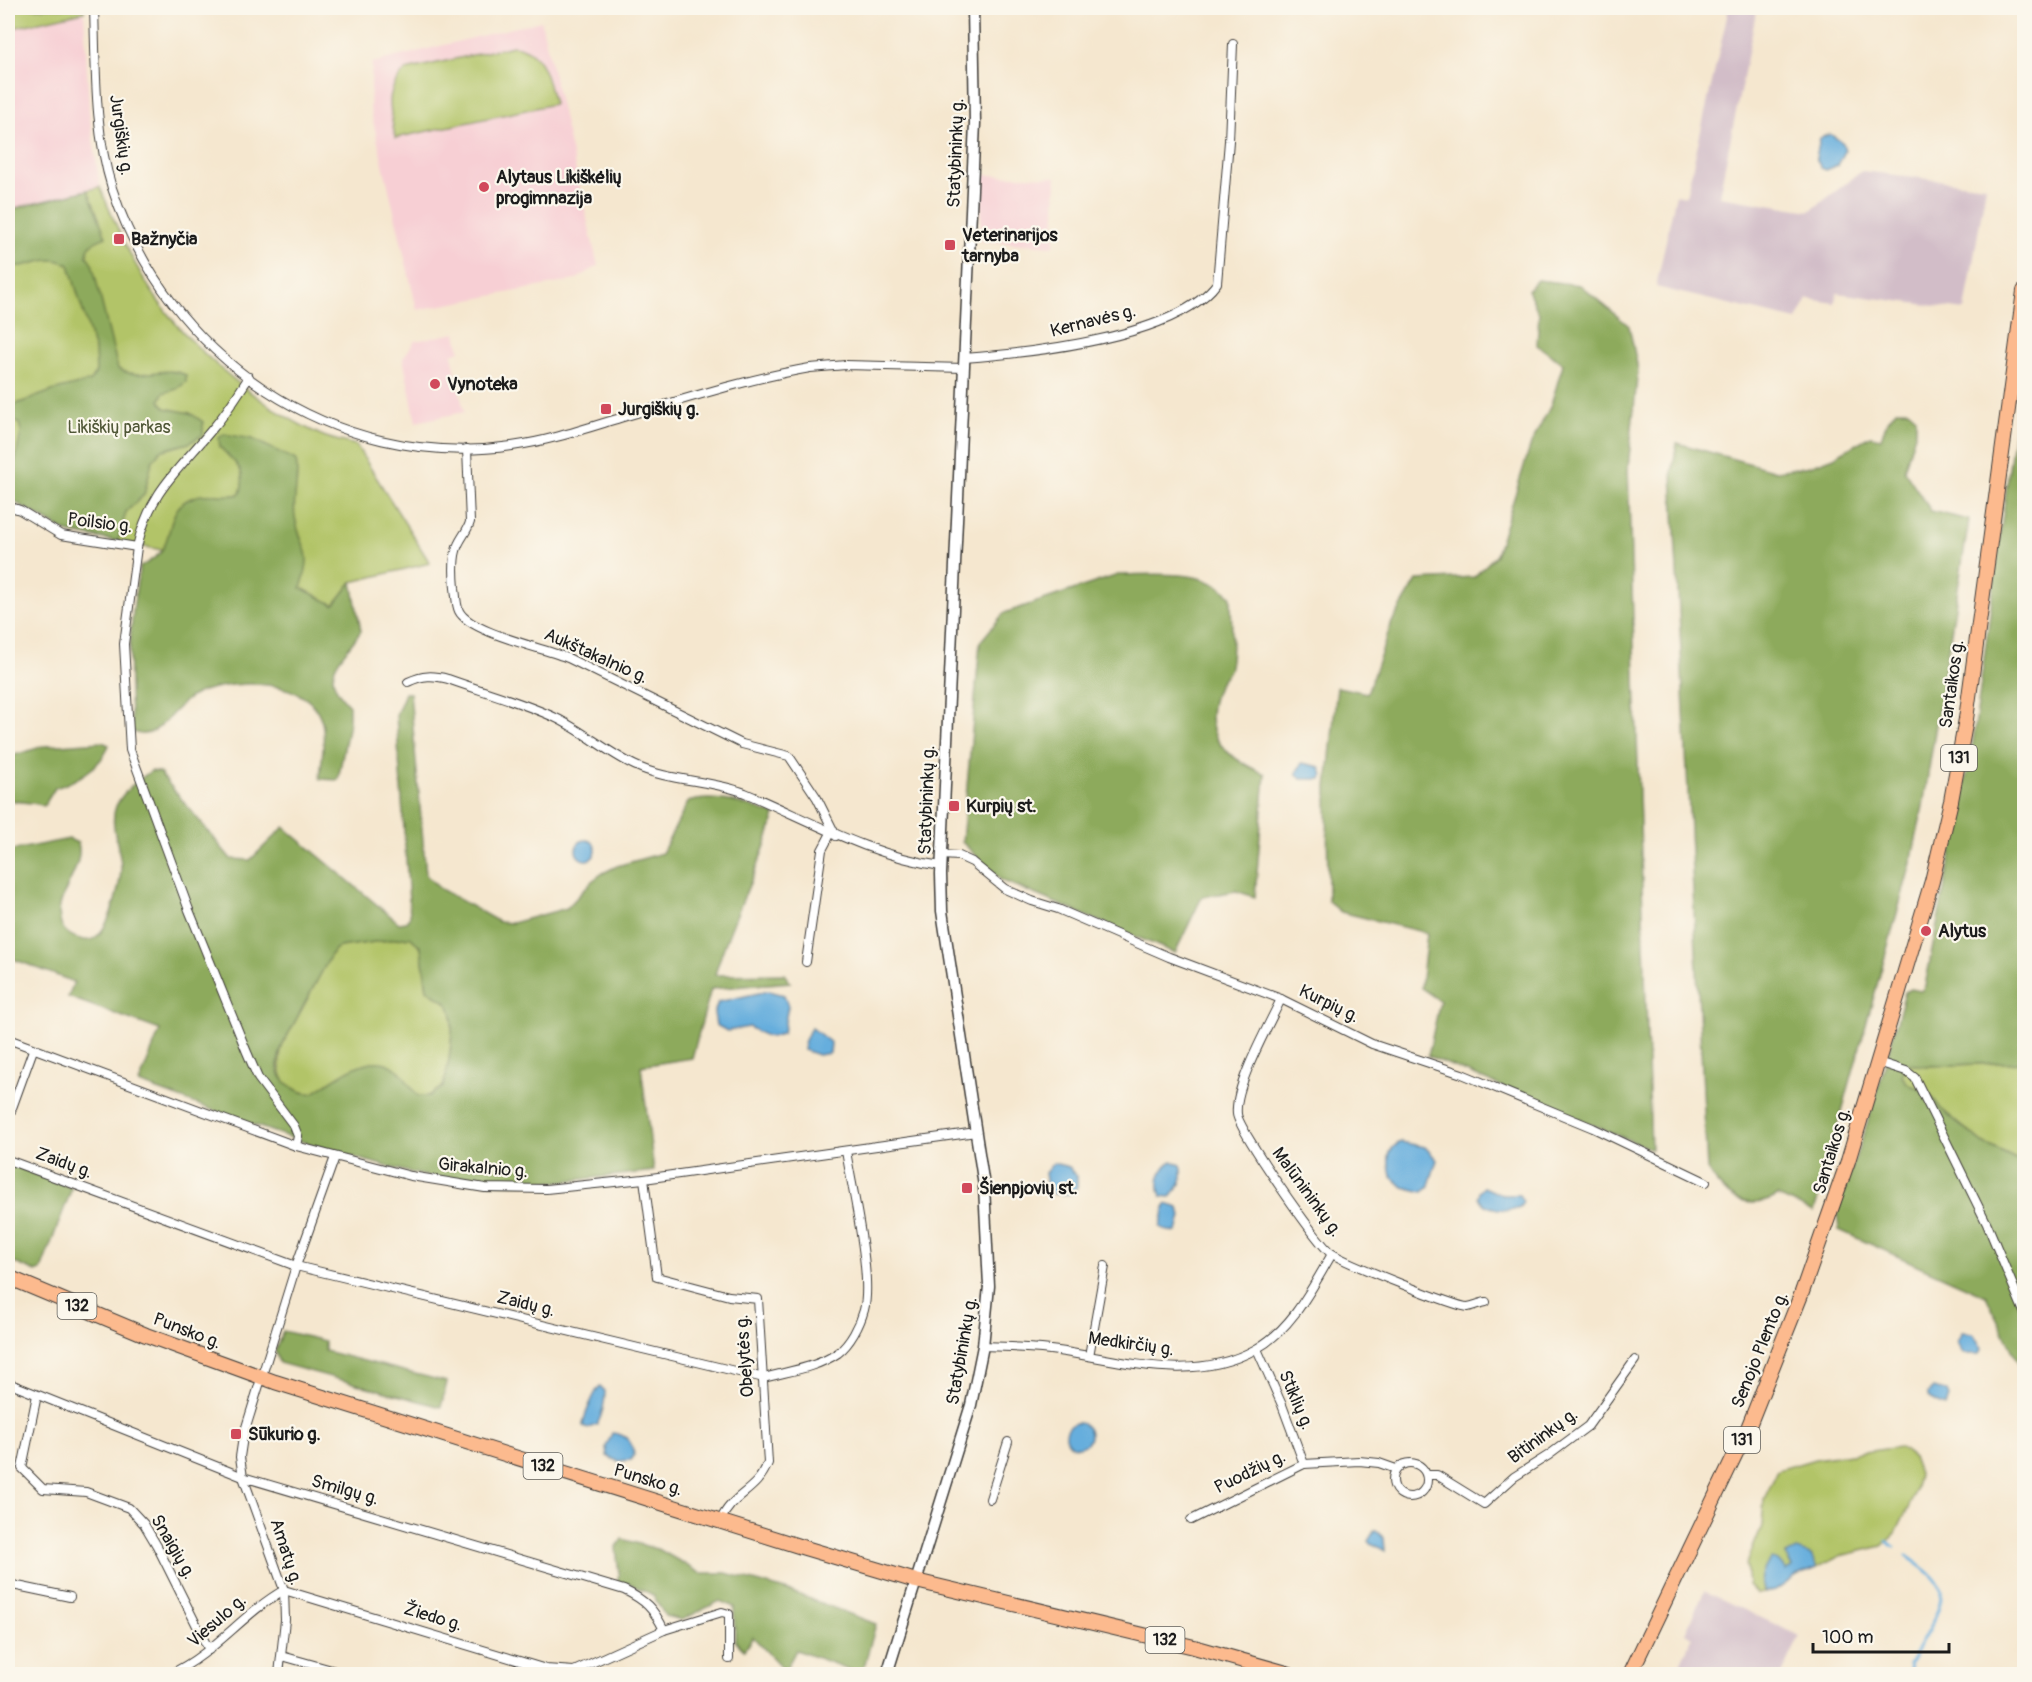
<svg xmlns="http://www.w3.org/2000/svg" width="2032" height="1682" font-family="Pangolin,sans-serif">
	<rect width="100%" height="100%" fill="#fbf7ec"/>
	<filter id="ink" filterUnits="userSpaceOnUse"><feTurbulence type="fractalNoise" baseFrequency=".0167" numOctaves="2"/><feDisplacementMap in="SourceGraphic" scale="12" xChannelSelector="R" yChannelSelector="G"/><feConvolveMatrix kernelMatrix="1 2 1 2 8 2 1 2 1" color-interpolation-filters="sRGB"/></filter>
	<filter id="wash" filterUnits="userSpaceOnUse"><feTurbulence type="fractalNoise" baseFrequency=".008" numOctaves="4" result="noise"/><feDisplacementMap in="SourceGraphic" scale="24" xChannelSelector="R" yChannelSelector="G"/><feGaussianBlur stdDeviation="1.35" result="paint"/><feColorMatrix in="noise" values="0 0 0 0 0 0 0 0 0 0 0 0 0 0 0 0 0 1.4 0 .05"/><feComposite in="paint" operator="in"/></filter>
	<g filter="url(#wash)">
		<rect width="100%" height="100%" fill="#f5e7cf"/>
		<g fill="#f7cfd4">
			<polygon points="84,12 89,111 100,187 8,210 8,29"/>
			<polygon points="541,21 598,266 575,280 417,310 370,108 372,63"/>
			<polygon points="983,175 1056,177 1054,246 980,241"/>
			<polygon points="456,333 460,351 452,354 464,412 416,422 403,358 415,341"/>
		</g>
		<g fill="#d2bdc8">
			<polygon points="1729,8 1757,8 1719,196 1810,211 1862,171 1986,186 1965,310 1837,293 1835,303 1808,299 1797,320 1656,287 1676,194 1686,196"/>
			<polygon points="1704,1591 1800,1636 1782,1674 1675,1674 1693,1636 1685,1633"/>
		</g>
		<g fill="#b2c468" stroke="#677042" stroke-width="1.5">
			<polygon points="8,8 84,8 84,12 8,29"/>
			<path d="M 513,46 C 544,50 547,78 554,104 L 395,138 C 391,110 382,92 406,70 Z"/>
			<path d="M 100,187 C 116,226 134,267 159,302 C 194,352 265,410 321,435 C 332,440 345,442 356,445 L 430,563 L 352,582 L 334,605 L 301,588 L 162,550 L 67,532 L 8,498 L 8,210 Z"/>
			<path d="M 410,937 L 421,947 L 427,989 C 434,996 449,1000 451,1011 C 455,1027 448,1071 443,1087 L 429,1096 L 418,1096 L 409,1088 L 400,1071 C 382,1076 323,1095 308,1094 C 279,1091 276,1066 283,1044 L 333,951 L 339,947 Z"/>
			<polygon points="2024,1062 2024,1163 1983,1143 1941,1109 1930,1094 1908,1084 1902,1076 1906,1064 1929,1066"/>
			<polygon points="1899,1447 1912,1457 1919,1476 1913,1498 1896,1533 1882,1546 1840,1556 1817,1568 1811,1555 1786,1555 1792,1567 1762,1589 1765,1593 1757,1594 1748,1585 1746,1565 1762,1526 1764,1499 1778,1470 1815,1459"/>
		</g>
		<g fill="#8daa5c" stroke="#54633c" stroke-width="1.5" fill-rule="evenodd">
			<path d="M 88,190 L 106,237 C 95,242 88,243 87,256 L 92,263 L 118,369 C 145,382 162,364 186,375 L 186,382 L 177,389 L 163,393 L 160,401 L 165,408 L 190,413 L 203,422 L 203,435 L 189,443 L 160,451 L 152,462 L 144,495 L 126,512 L 118,541 L 67,532 L 8,498 L 21,432 L 19,423 L 8,420 L 8,407 L 52,391 L 90,381 L 96,372 L 95,351 L 69,265 C 45,250 24,274 8,263 L 8,210 Z"/>
			<polygon points="1537,280 1580,285 1629,326 1638,369 1628,468 1651,1149 1428,1056 1440,1001 1421,988 1427,933 1341,912 1328,901 1327,787 1337,687 1367,693 1392,622 1417,580 1474,577 1496,555 1531,444 1551,405 1563,364 1537,345 1539,314 1528,290"/>
			<polygon points="2024,355 2024,1062 1928,1066 1906,1064 1902,1076 1908,1084 1930,1094 1941,1109 1983,1143 2024,1163 2024,1375 1986,1296 1839,1230 1837,1212 1876,1097 1905,992 1910,989 1921,991 1925,986 1973,742"/>
			<path d="M 1896,410 L 1908,410 L 1916,417 L 1916,431 L 1904,470 L 1931,511 L 1969,520 L 1923,806 L 1911,863 L 1814,1212 L 1778,1196 C 1746,1213 1725,1197 1707,1170 L 1672,472 L 1677,443 L 1776,471 L 1810,466 L 1834,457 L 1870,436 L 1881,438 L 1887,422 Z"/>
			<path d="M 224,434 L 252,439 L 296,460 C 300,479 292,498 295,517 C 301,553 315,545 301,588 L 334,605 L 352,582 L 361,631 C 340,662 317,673 349,705 L 349,723 L 338,780 L 320,779 C 321,763 325,744 323,728 C 317,675 228,678 194,695 C 174,704 157,746 132,731 C 128,672 128,626 140,567 C 147,563 157,558 162,550 C 174,530 167,506 194,497 C 209,491 225,498 240,494 C 248,468 235,464 220,447 L 219,438 Z"/>
			<path d="M 1118,575 C 1154,575 1206,567 1231,597 C 1231,619 1234,645 1230,667 C 1229,674 1221,679 1218,686 C 1198,734 1223,756 1265,774 L 1255,897 L 1236,891 L 1202,897 L 1175,953 L 1001,880 L 962,842 L 980,642 L 1004,613 Z"/>
			<path d="M 405,693 L 410,693 L 426,875 L 439,888 L 499,922 L 512,923 L 567,908 L 592,881 L 603,873 L 617,866 L 662,853 L 688,802 C 717,793 748,806 775,815 C 760,870 730,920 715,975 L 784,974 L 790,982 L 711,989 L 692,1058 L 641,1066 L 654,1171 C 591,1178 528,1188 464,1182 C 433,1179 402,1171 371,1162 C 292,1141 216,1111 139,1083 L 160,1030 L 68,997 L 74,982 L 8,957 L 8,851 L 69,839 L 78,843 C 86,871 49,899 62,926 C 66,935 75,938 84,940 C 107,945 120,887 121,870 C 122,850 108,826 116,806 C 123,791 138,780 151,771 L 159,772 L 231,859 L 250,860 L 284,827 L 399,923 L 406,922 L 410,916 L 396,715 ZM 410,937 L 421,947 L 427,989 C 434,996 448,1000 451,1011 C 455,1027 448,1071 443,1087 L 429,1096 L 418,1096 C 410,1088 406,1077 398,1070 C 372,1047 337,1078 313,1093 C 301,1095 283,1084 279,1072 C 276,1063 280,1052 283,1044 L 333,951 L 339,947 Z"/>
			<path d="M 102,742 L 109,745 C 102,767 75,782 55,788 L 44,806 C 31,801 21,804 8,799 L 8,757 L 44,746 Z"/>
			<polygon points="8,1163 72,1188 41,1270 36,1272 8,1260"/>
			<polygon points="283,1331 325,1341 325,1351 447,1382 441,1407 279,1363 275,1351"/>
			<polygon points="622,1539 660,1550 700,1573 726,1573 792,1592 876,1624 862,1674 796,1650 785,1671 753,1637 744,1650 735,1641 734,1607 720,1601 682,1620 665,1616 653,1595 628,1583 625,1588 617,1581 619,1574 616,1548"/>
		</g>
		<g fill="#66aedd" stroke="#41657c" stroke-width="1.5">
			<polygon points="1830,134 1843,143 1845,151 1838,165 1826,170 1821,168 1816,158 1820,138"/>
			<polygon points="1302,763 1320,767 1323,775 1321,779 1301,779 1296,773"/>
			<circle cx="586" cy="850" r="10"/>
			<path d="M 768,991 L 784,995 L 788,1006 L 783,1033 C 768,1041 760,1033 749,1027 L 727,1031 L 716,1025 L 714,1013 L 718,1002 Z"/>
			<polygon points="811,1027 831,1043 830,1053 818,1055 804,1050 804,1043"/>
			<path d="M 1401,1142 L 1425,1147 L 1437,1160 L 1428,1188 L 1423,1192 L 1403,1187 L 1391,1176 C 1388,1162 1385,1149 1401,1142 Z"/>
			<path d="M 1172,1161 L 1181,1165 C 1185,1177 1179,1189 1170,1197 L 1161,1196 C 1156,1184 1160,1167 1172,1161 Z"/>
			<polygon points="1053,1163 1069,1167 1077,1176 1077,1187 1070,1194 1054,1194 1047,1188 1045,1173"/>
			<path d="M 1484,1187 L 1502,1195 L 1519,1195 L 1523,1202 L 1520,1207 C 1508,1212 1485,1210 1478,1198 L 1479,1192 Z"/>
			<polygon points="1166,1204 1179,1208 1181,1216 1177,1232 1168,1231 1160,1227"/>
			<polygon points="1962,1332 1973,1333 1982,1349 1980,1354 1963,1354 1957,1342"/>
			<path d="M 600,1386 L 605,1391 C 605,1403 602,1415 597,1425 L 588,1428 L 583,1426 C 582,1421 595,1390 600,1386 Z"/>
			<polygon points="1933,1388 1947,1392 1949,1397 1946,1407 1928,1397 1928,1393"/>
			<circle cx="1078" cy="1435" r="12"/>
			<path d="M 612,1433 C 627,1434 633,1443 634,1456 L 631,1460 L 617,1461 L 607,1456 L 606,1447 Z"/>
			<polygon points="1375,1530 1384,1538 1385,1551 1368,1541"/>
			<path d="M 1796,1550 L 1811,1555 L 1817,1568 L 1795,1577 L 1775,1591 L 1765,1593 C 1757,1581 1763,1569 1771,1559 L 1778,1561 L 1786,1570 L 1792,1567 L 1786,1555 Z"/>
		</g>
		<g fill="none" stroke-linecap="round" stroke-linejoin="round">
			<g stroke="#66aedd" stroke-width="3">
				<polyline points="1887,1541 1894,1547"/>
				<path d="M 1906,1555 C 1917,1564 1935,1574 1940,1587 C 1947,1607 1918,1646 1909,1664 L 1911,1674"/>
			</g>
		</g>
	</g>
	<g filter="url(#ink)">
		<g fill="none" stroke-linecap="round" stroke-linejoin="round">
			<defs>
				<g id="minor">
					<path d="M 94,8 C 96,67 94,131 112,188 C 167,357 334,472 512,446 C 549,441 584,429 620,418 C 682,400 746,379 810,368 L 846,365 L 964,368"/>
					<path d="M 964,358 C 1029,353 1177,338 1217,283 L 1229,141 L 1233,44"/>
					<path d="M 467,449 L 470,522 C 467,533 458,540 456,551 C 453,562 454,577 455,588 C 456,594 456,605 459,611 C 469,632 543,648 568,658 L 742,744 L 789,756 L 817,798 L 836,836"/>
					<path d="M 8,506 L 20,510 L 61,535 L 137,547 C 150,490 179,470 214,427 C 227,412 238,394 249,377"/>
					<polyline points="137,547 124,644 130,750 189,910 246,1050 258,1078 294,1126 298,1136 296,1146"/>
					<path d="M 408,682 C 423,675 433,675 448,679 C 484,692 522,702 556,718 C 583,731 607,752 634,765 C 669,782 709,779 745,793 C 811,821 868,855 941,866"/>
					<polyline points="941,855 959,856 972,862 1005,889 1032,901 1058,909 1169,957 1281,999 1372,1044 1462,1074 1593,1128 1706,1182"/>
					<polyline points="806,962 822,850 831,833"/>
					<path d="M 1281,999 C 1269,1025 1234,1086 1237,1114 C 1238,1129 1317,1243 1331,1253 C 1343,1262 1457,1307 1468,1307 C 1474,1306 1480,1303 1486,1302"/>
					<polyline points="8,1039 296,1146 411,1176 485,1188 546,1189 644,1179 976,1132"/>
					<polyline points="1878,1062 1906,1071 1915,1078 1987,1224 2024,1312"/>
					<polyline points="8,1119 33,1050"/>
					<path d="M 8,1160 L 296,1266 L 764,1378 C 789,1371 816,1368 838,1353 C 850,1344 860,1325 864,1310 C 873,1277 852,1188 846,1151"/>
					<path d="M 644,1179 L 657,1277 L 729,1296 L 758,1299 L 768,1463 C 756,1493 732,1493 720,1522"/>
					<path d="M 983,1346 C 1010,1347 1038,1347 1065,1352 C 1129,1362 1196,1383 1256,1349 C 1292,1329 1312,1288 1332,1254"/>
					<polyline points="1257,1349 1282,1405 1304,1464"/>
					<polyline points="1089,1356 1105,1266"/>
					<path d="M 8,1383 L 243,1477 L 624,1590 C 645,1600 654,1609 664,1630"/>
					<polyline points="37,1395 22,1468 43,1489 86,1492 129,1508 144,1524 157,1546 209,1650"/>
					<circle cx="1410" cy="1480" r="17"/>
					<polyline points="1427,1475 1437,1475 1484,1504 1514,1477 1549,1455 1588,1426 1635,1360"/>
					<polyline points="990,1499 1008,1442"/>
					<polyline points="1191,1520 1304,1464 1359,1461 1379,1463 1396,1469"/>
					<polyline points="8,1584 70,1597"/>
					<polyline points="282,1656 346,1674"/>
					<path d="M 170,1674 C 213,1655 242,1614 284,1590 L 546,1669 L 574,1671 L 664,1630 L 722,1612 L 729,1614 L 729,1659"/>
					<polyline points="279,1674 285,1620 284,1590 243,1477 240,1457 243,1437 296,1266 335,1157"/>
				</g>
				<polyline id="tertiary" points="887,1674 971,1405 983,1346 989,1286 984,1186 942,911 941,874 975,123 973,8"/>
				<g id="primary">
					<polyline points="8,1277 146,1335 275,1382 805,1548 916,1581 1194,1647 1290,1674"/>
					<polyline points="1630,1674 1748,1428 1801,1295 1848,1161 1932,881 1951,801 1966,719 2024,291"/>
				</g>
			</defs>
			<use href="#minor" stroke="#3d3a37" stroke-width="10"/>
			<use href="#tertiary" stroke="#3d3a37" stroke-width="13"/>
			<use href="#primary" stroke="#3d3a37" stroke-width="16"/>
			<use href="#minor" stroke="#fff" stroke-width="8"/>
			<use href="#tertiary" stroke="#fff" stroke-width="10"/>
			<use href="#primary" stroke="#fcba8e" stroke-width="14"/>
		</g>
	</g>
	<g fill="#d1495b" stroke="#fbf7ec" stroke-width="2">
		<circle cx="484" cy="187" r="6"/>
		<rect x="113" y="233" width="12" height="12" rx="3"/>
		<rect x="944" y="239" width="12" height="12" rx="3"/>
		<circle cx="435" cy="384" r="6"/>
		<rect x="600" y="403" width="12" height="12" rx="3"/>
		<rect x="948" y="800" width="12" height="12" rx="3"/>
		<circle cx="1926" cy="931" r="6"/>
		<rect x="961" y="1182" width="12" height="12" rx="3"/>
		<rect x="230" y="1428" width="12" height="12" rx="3"/>
	</g>
	<g text-anchor="middle" dominant-baseline="central" stroke-width="4.5" stroke-linejoin="round" paint-order="stroke">
		<g fill="#fbf7ec" stroke="#5f5e5a" stroke-width="1.5">
			<rect x="1941" y="745" width="36" height="26" rx="4.5"/>
			<rect x="57.5" y="1293" width="39" height="26" rx="4.5"/>
			<rect x="1724" y="1427" width="36" height="26" rx="4.5"/>
			<rect x="523.5" y="1453" width="39" height="26" rx="4.5"/>
			<rect x="1145.5" y="1627" width="39" height="26" rx="4.5"/>
		</g>
		<g font-size="16" font-weight="bold" fill="#1c1c1c">
			<text x="1959" y="758">131</text>
			<text x="77" y="1306">132</text>
			<text x="1742" y="1440">131</text>
			<text x="543" y="1466">132</text>
			<text x="1165" y="1640">132</text>
		</g>
		<g font-size="18" fill="#1c1c1c" stroke="#fbf7ec">
			<text transform="translate(121 135) rotate(82)">Jurgiškių g.</text>
			<text transform="translate(956 153) rotate(-88)">Statybininkų g.</text>
			<text transform="translate(1093 321) rotate(-14)">Kernavės g.</text>
			<text transform="translate(100 523) rotate(7)">Poilsio g.</text>
			<text transform="translate(596 656) rotate(24)">Aukštakalnio g.</text>
			<text transform="translate(1952 684) rotate(-82)">Santaikos g.</text>
			<text transform="translate(927 800) rotate(-88)">Statybininkų g.</text>
			<text transform="translate(1329 1004) rotate(26)">Kurpių g.</text>
			<text transform="translate(1832 1151) rotate(-73)">Santaikos g.</text>
			<text transform="translate(64 1163) rotate(20)">Zaidų g.</text>
			<text transform="translate(483 1168) rotate(5)">Girakalnio g.</text>
			<text transform="translate(1307 1192) rotate(54)">Malūnininkų g.</text>
			<text transform="translate(526 1304) rotate(14)">Zaidų g.</text>
			<text transform="translate(187 1331) rotate(21)">Punsko g.</text>
			<text transform="translate(1131 1344) rotate(8)">Medkirčių g.</text>
			<text transform="translate(1760 1350) rotate(-68)">Senojo Plento g.</text>
			<text transform="translate(962 1351) rotate(-80)">Statybininkų g.</text>
			<text transform="translate(745 1356) rotate(-94)">Obelytės g.</text>
			<text transform="translate(1296 1400) rotate(67)">Stiklių g.</text>
			<text transform="translate(1543 1436) rotate(-36)">Bitininkų g.</text>
			<text transform="translate(1250 1472) rotate(-26)">Puodžių g.</text>
			<text transform="translate(648 1480) rotate(17)">Punsko g.</text>
			<text transform="translate(345 1490) rotate(16)">Smilgų g.</text>
			<text transform="translate(173 1547) rotate(60)">Snaigių g.</text>
			<text transform="translate(286 1552) rotate(72)">Amatų g.</text>
			<text transform="translate(433 1617) rotate(17)">Žiedo g.</text>
			<text transform="translate(217 1621) rotate(-41)">Viesulo g.</text>
		</g>
		<g font-size="18" font-weight="bold" fill="#1c1c1c" stroke="#fbf7ec" text-anchor="start">
			<text x="496" y="177">Alytaus Likiškėlių<tspan x="496" dy="21">progimnazija</tspan></text>
			<text x="962" y="235">Veterinarijos<tspan x="962" dy="21">tarnyba</tspan></text>
			<text x="131" y="239">Bažnyčia</text>
			<text x="447" y="384">Vynoteka</text>
			<text x="618" y="409">Jurgiškių g.</text>
			<text x="966" y="806">Kurpių st.</text>
			<text x="1938" y="931">Alytus</text>
			<text x="979" y="1188">Šienpjovių st.</text>
			<text x="248" y="1434">Sūkurio g.</text>
		</g>
		<g font-size="18" fill="#505737" stroke="#fbf7ec">
			<text x="119" y="427">Likiškių parkas</text>
		</g>
	</g>
	<rect width="2032" height="1682" fill="none" stroke="#fbf7ec" stroke-width="30"/>
	<path d="M1813 1643v9h136v-9" fill="none" stroke="#1c1c1c" stroke-width="3"/>
	<text x="1822" y="1643" font-size="18" fill="#1c1c1c" stroke="#fbf7ec" stroke-width="4.5" paint-order="stroke">100 m</text>
</svg>
